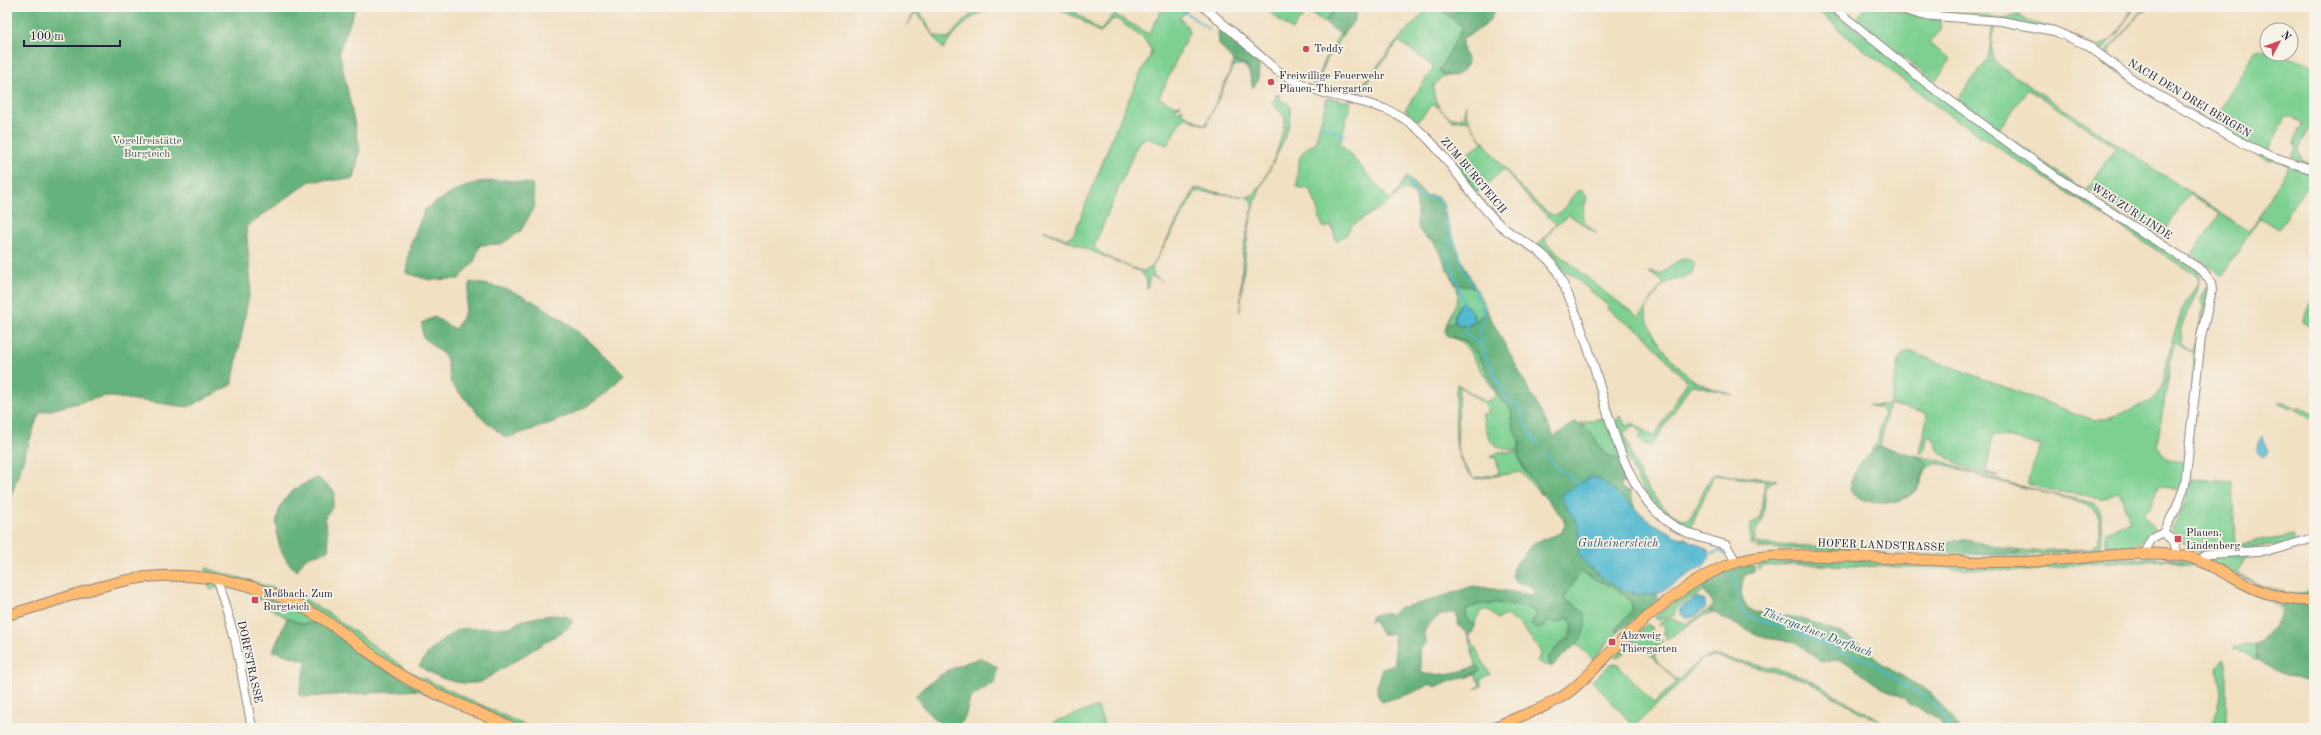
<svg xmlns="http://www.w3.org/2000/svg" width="2321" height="735" font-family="'Old Standard TT',serif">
	<rect width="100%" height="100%" fill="#f7f3e8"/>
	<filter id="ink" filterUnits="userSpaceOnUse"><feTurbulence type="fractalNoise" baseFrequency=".025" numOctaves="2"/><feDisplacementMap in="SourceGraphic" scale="8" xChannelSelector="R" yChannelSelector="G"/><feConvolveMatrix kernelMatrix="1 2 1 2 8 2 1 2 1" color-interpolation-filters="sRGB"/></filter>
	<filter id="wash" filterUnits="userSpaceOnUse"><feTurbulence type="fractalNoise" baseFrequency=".012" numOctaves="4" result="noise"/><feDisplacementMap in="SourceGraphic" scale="16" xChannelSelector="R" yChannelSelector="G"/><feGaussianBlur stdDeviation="0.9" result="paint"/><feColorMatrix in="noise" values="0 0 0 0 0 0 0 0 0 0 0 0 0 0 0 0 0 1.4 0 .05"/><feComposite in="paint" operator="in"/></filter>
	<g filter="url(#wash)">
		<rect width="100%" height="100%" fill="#f1e0c2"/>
		<g fill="#7dd092" stroke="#507966">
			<path d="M 917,7 L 934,35 L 948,39 C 958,27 973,7 992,7 C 970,16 956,30 943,49 L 918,14 L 914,14 L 907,26 Z"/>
			<path d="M 1055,7 L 1073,7 L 1072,9 L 1100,31 L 1114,14 L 1149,34 L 1163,7 L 1191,7 L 1180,18 L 1190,30 L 1159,98 L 1176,106 L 1181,105 L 1175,109 L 1176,112 L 1183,108 L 1181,113 L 1206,125 L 1234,62 C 1243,63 1247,65 1251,74 L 1244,65 L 1236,65 L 1233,67 L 1206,126 L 1186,118 L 1180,122 L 1167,145 L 1146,138 L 1138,143 L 1094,246 C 1097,254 1135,271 1145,271 L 1152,267 L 1195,188 C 1207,190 1240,198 1250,196 C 1265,192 1286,130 1285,117 L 1272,104 L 1277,94 L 1281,96 L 1279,100 L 1289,104 C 1298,123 1268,169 1261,187 C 1245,223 1244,273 1240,312 L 1243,250 L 1252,209 L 1253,204 L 1248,197 L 1196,191 L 1152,267 L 1154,276 L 1162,281 L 1151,276 L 1147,288 L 1146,278 L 1141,272 L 1042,230 L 1067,239 L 1074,234 L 1118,123 L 1141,72 L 1150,56 L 1151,50 L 1145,40 L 1117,19 L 1112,20 L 1100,33 L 1081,20 Z"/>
			<polygon points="1263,7 1336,7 1324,22 1308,11 1292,30"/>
			<path d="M 1429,7 L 1437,7 L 1463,27 L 1439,71 L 1449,76 L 1444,76 L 1434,85 C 1431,100 1446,125 1463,117 L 1466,104 C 1465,109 1466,115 1468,119 C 1476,135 1539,214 1554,215 C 1564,215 1570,197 1577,191 L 1583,191 L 1587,195 C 1584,219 1575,215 1597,234 L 1569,215 L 1555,226 L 1545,239 L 1547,244 L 1606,293 L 1639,317 L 1664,283 L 1649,272 L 1660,274 C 1671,269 1680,251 1694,263 C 1694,267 1694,271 1691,274 C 1685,278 1676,278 1670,281 C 1661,285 1647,302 1646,312 C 1645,330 1680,372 1695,381 C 1707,387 1720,391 1733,395 L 1695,385 L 1690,386 L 1656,440 L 1651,446 C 1645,445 1642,443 1639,438 L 1642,434 L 1638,428 L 1632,426 L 1624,433 C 1635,465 1649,507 1684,520 L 1690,518 L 1711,477 L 1714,474 L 1778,480 L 1773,481 L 1766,487 L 1763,520 L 1756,530 L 1754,545 L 1750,544 L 1751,524 L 1760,519 L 1765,481 L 1714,475 L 1690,529 C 1651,510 1637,485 1623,446 C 1621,439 1615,429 1616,422 L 1620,416 L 1627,426 L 1633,423 L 1654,437 L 1687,382 L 1644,334 L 1607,309 L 1608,306 L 1572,275 L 1561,270 L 1553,257 L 1538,245 L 1556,224 L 1529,199 L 1504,169 L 1477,193 L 1454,164 L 1483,142 L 1468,120 L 1453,121 L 1437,106 L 1432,105 L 1416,123 L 1406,116 L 1408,111 L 1405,110 L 1434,67 L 1399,41 L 1356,96 L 1315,86 L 1312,82 L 1316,84 L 1325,60 L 1340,34 L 1344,33 L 1326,61 L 1318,82 L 1321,86 L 1355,94 L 1398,40 Z"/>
			<path d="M 1814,7 L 1824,7 L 1838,16 L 2198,272 C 2205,297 2173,320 2182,345 L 2191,351 L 2195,348 L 2203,308 L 2201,298 L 2208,285 L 2208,300 L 2199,329 L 2192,388 L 2194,353 L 2174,343 L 2157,445 L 2167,460 L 2186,462 L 2180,491 L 2158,485 L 2151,506 L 2143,513 L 2155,529 L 2139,544 L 2106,549 L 2106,532 L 2131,522 L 2119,492 L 2101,500 L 2100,498 L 2050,490 L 2027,484 L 2040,445 L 1993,434 L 1986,472 L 2000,476 C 1989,477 1955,464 1946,457 C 1940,452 1936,447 1934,439 L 1927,437 L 1925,449 L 1922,453 L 1919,452 L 1928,414 L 1889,404 L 1880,446 L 1871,451 L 1876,444 L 1884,414 L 1880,408 L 1867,405 L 1886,406 L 1891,401 L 1899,360 L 1903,353 L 1909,351 L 2093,420 L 2111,418 L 2151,401 L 2162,388 L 2172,341 L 2182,310 L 2199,280 L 2197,276 L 2021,163 L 1939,108 L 1845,35 Z"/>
			<path d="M 1865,7 C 1893,7 1913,17 1941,19 L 1940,30 L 1929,43 L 1951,60 L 1934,82 L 1856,20 Z"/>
			<path d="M 1904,7 L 1930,12 L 1968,13 L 2005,18 L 2016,14 L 2033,23 L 2056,29 L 2098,46 C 2113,43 2125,25 2130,11 L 2128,7 L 2133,11 L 2104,49 L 2101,49 C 2042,16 1968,26 1904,7 Z"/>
			<polygon points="2145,7 2149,7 2140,14 2112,46 2109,51 2110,58 2136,79 2205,119 2210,120 2216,117 2255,51 2260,49 2267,51 2267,54 2279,54 2314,66 2314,120 2298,150 2301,160 2314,167 2314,169 2291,158 2296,149 2294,142 2303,123 2286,116 2268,152 2286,159 2281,159 2244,142 2145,86 2106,57 2106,52"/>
			<path d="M 1993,22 L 1999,23 C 1991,28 1989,52 1994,60 C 1995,62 1999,64 2001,67 L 2248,231 L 2253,226 L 2289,166 L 2259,156 L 2175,109 L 2136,85 L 2087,48 L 2071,40 L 2036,29 L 2003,23 L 2034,27 L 2069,38 L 2095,52 L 2137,84 L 2252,150 L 2314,173 L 2279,229 L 2259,218 L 2223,275 L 2191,255 L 2220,214 L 2189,194 L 2161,236 L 2088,188 L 2116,147 L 2028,89 L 1999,129 L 1957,99 L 1988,60 Z"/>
			<path d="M 1327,98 L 1351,102 L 1340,143 L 1391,201 L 1407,176 L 1415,185 L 1413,193 L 1408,189 L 1398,193 L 1391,201 L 1351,226 L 1346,235 L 1336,241 L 1332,226 L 1323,228 L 1311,190 L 1297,187 C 1299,167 1294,153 1315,143 Z"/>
			<path d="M 1455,284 L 1476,288 L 1487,311 L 1475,322 L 1473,313 L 1460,304 L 1454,317 L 1455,321 L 1446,326 C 1450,311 1464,298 1455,284 Z"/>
			<polygon points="2314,295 2314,328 2302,322"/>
			<path d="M 1448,336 C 1453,337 1459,338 1463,340 C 1480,351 1491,380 1500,397 C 1503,403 1509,405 1512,411 C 1512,414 1511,417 1512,421 C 1514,432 1521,438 1519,450 C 1488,450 1490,440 1482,414 L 1489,413 L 1486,405 L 1459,386 L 1457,448 L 1462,461 L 1474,478 L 1499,474 L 1496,457 L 1490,458 L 1498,452 L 1519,452 C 1516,468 1538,482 1541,495 L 1521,472 L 1475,479 C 1453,461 1455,436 1456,409 C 1456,401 1455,392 1457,384 L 1486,402 L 1495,397 L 1496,394 L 1467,348 L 1462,342 Z"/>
			<polygon points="2278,402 2284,402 2297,410 2299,406 2310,413 2314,411 2314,422 2292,407 2290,409"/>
			<polygon points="1606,417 1630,482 1630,483 1620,459 1606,455 1590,432 1581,423"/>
			<path d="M 1918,456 L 1941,461 L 1987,477 L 2043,492 L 2094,503 C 2105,510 2102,537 2101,549 L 2019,556 L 1757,548 L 1757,542 L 1760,544 L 1775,545 L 1922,549 L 1930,547 L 1928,548 L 2018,554 L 2019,551 L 2087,549 L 2097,544 C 2102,533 2102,514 2091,507 C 2053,491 2010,487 1970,473 C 1960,470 1943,461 1932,465 C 1926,468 1925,474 1922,480 C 1913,502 1892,503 1871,502 L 1888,502 L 1919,485 L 1927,463 Z"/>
			<polygon points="2191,479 2232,482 2235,545 2292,536 2294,542 2287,545 2212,549 2199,553 2184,544 2171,529 2185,502"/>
			<path d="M 2252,553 L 2253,556 L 2246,556 L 2238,574 C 2256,584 2297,603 2314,587 L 2314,596 C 2280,596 2255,585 2226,569 C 2220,566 2211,563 2208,558 Z"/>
			<polygon points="2154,558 2190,560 2284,603 2281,608 2268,599 2239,587 2211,571 2195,565 2168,560 2089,563 2028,571 1793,564 1763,566 1759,569 1758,565 1760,562 1773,560"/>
			<polygon points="206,568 298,595 334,617 410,672 531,728 505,728 418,690 323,623 303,624 287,618 270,608 244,588 229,585 210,590"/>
			<path d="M 1580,572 C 1592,578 1635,593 1632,609 C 1631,616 1621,623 1616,628 L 1617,632 L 1619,632 L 1610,639 L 1594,660 L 1576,644 L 1581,638 L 1564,599 Z"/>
			<polygon points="1709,580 1704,586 1704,591 1676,607 1674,616 1657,620 1655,617 1659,613"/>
			<path d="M 1497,602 C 1508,607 1520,604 1534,611 L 1537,615 L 1532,620 L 1544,627 L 1548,620 L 1562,620 L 1567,617 L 1572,619 C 1575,634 1565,638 1556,648 C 1553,651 1551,658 1549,662 L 1552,667 L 1537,662 L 1541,652 L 1521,625 L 1506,615 L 1497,619 L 1488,610 L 1484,610 L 1477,617 L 1474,626 L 1467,617 L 1466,610 C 1474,606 1481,602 1489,605 Z"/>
			<path d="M 1709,609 L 1715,613 C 1701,612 1681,632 1667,639 L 1663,631 L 1665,628 L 1661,624 L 1658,626 C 1664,615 1678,620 1687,624 Z"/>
			<path d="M 1647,624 L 1652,627 L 1651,640 L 1655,644 L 1662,639 L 1665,640 C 1643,657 1662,665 1676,679 L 1680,679 C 1691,668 1700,655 1717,656 L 1781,670 L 1806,678 L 1893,728 L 1889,728 L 1805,680 L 1716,657 L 1702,659 L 1674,689 L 1632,728 L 1628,728 L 1632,724 L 1592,681 L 1611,664 L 1616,663 L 1654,703 L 1677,682 L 1637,641 L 1618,658 L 1616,657 L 1627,645 L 1630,646 L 1636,634 Z"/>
			<polygon points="1468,635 1490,674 1480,680 1482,686 1475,689 1480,684 1475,675 1465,678 1480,671 1479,667 1476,666"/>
			<polygon points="2256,644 2257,661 2233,648 2235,647"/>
			<polygon points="2224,660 2226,663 2226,721 2229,728 2213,728 2221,692 2217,668"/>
			<polygon points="1098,707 1105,728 1056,728 1053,722"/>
		</g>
		<g fill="#66b27c" stroke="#446a5c">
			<polygon points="7,7 356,7 339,51 360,149 354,179 310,181 246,227 251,285 232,385 188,407 105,396 39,413 7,508"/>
			<path d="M 1336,7 L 1355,7 C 1359,18 1350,25 1344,33 L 1340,34 L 1324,22 Z"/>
			<path d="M 1437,7 L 1496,7 C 1488,29 1481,27 1463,38 L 1462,44 L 1468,63 C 1461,76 1452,80 1439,71 L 1463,27 Z"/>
			<polygon points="1222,28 1259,65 1258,81 1253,88 1248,68 1245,64 1234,62 1219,44 1218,32"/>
			<polygon points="505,180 532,184 535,206 520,232 501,244 480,245 474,262 459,279 430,280 406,273 410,245 425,209 457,190 478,182"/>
			<path d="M 1415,185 L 1426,196 C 1430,195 1436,196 1440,199 C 1445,203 1444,211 1446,217 C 1453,241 1463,266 1476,288 L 1455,284 L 1434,242 L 1425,237 L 1419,230 L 1417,223 L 1417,201 L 1412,190 Z"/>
			<path d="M 470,282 C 482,284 497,286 509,290 C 554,308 590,340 624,374 C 595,411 550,424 506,438 L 481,417 L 451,383 L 446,357 L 423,337 L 422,323 L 434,317 L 455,329 L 464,315 Z"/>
			<path d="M 1487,311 L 1554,437 L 1574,422 C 1590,425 1596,443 1606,455 L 1620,459 L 1630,483 L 1620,482 L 1621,488 L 1630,491 L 1635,510 L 1596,478 L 1588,478 L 1567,492 L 1564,504 L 1578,519 L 1580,546 L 1592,571 L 1635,595 L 1657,594 L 1659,600 L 1617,632 L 1616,628 C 1621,623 1631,616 1632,609 C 1635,593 1592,578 1580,572 L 1564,599 L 1576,605 L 1585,614 C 1587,647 1569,645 1552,667 L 1549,662 L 1549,656 L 1570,636 L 1573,625 L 1569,617 L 1557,623 L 1548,620 L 1544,627 L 1536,629 L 1531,624 L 1537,615 L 1534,610 L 1515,604 L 1503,605 L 1495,602 L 1489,605 C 1481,602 1474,606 1466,610 L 1466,617 L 1474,626 L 1473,632 L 1468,635 L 1459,626 L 1456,613 C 1444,611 1425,622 1424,635 C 1424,638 1426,642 1426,644 L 1419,650 L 1422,673 C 1433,676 1449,674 1461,671 C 1467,670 1473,666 1479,667 L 1480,671 L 1435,687 L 1430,684 L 1412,693 L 1382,702 C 1373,691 1378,681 1382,668 L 1395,665 L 1394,634 L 1381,634 L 1374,620 L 1370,622 L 1372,616 L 1378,614 L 1391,614 L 1399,608 L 1429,601 L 1473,586 L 1532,595 L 1535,593 C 1533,585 1525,584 1517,583 L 1512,576 L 1513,568 L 1533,543 L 1561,533 L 1565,525 L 1563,518 L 1542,494 L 1525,470 L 1518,456 L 1520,441 L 1514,430 L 1511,419 L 1512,413 L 1508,405 L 1500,399 L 1482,362 L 1472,348 L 1463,340 L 1448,336 L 1445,331 L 1446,326 L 1455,321 C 1467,335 1478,318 1487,311 Z"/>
			<path d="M 1880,446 L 1918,456 L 1928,463 C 1927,468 1926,467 1924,471 C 1919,479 1920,486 1912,493 C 1897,507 1861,507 1849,489 C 1854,467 1863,459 1880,446 Z"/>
			<path d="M 318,478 L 335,492 L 332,508 L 325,516 L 329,549 C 313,560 309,548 297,571 C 276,556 269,518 286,498 C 294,488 306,482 318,478 Z"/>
			<polygon points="1954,540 1966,540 2019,551 2020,553 1989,554 1928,548"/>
			<polygon points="1753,564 1755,568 1754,572 1745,575 1742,584 1741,595 1747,607 1755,612 1799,618 1837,631 1865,647 1883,665 1931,693 1959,728 1942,728 1940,722 1931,714 1910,705 1905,698 1880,687 1847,663 1838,660 1821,662 1796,642 1765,638 1724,619 1709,609 1714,605 1704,591 1704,586 1709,580 1727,571"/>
			<polygon points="2314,602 2314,684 2283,674 2257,661 2256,644 2262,641 2279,621 2284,603"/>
			<path d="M 550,615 L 566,616 L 573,621 L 568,628 L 481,682 C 458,686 439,679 419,666 L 429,652 L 442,640 L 459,629 L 511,627 L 523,620 Z"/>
			<polygon points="287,618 303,624 323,623 418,690 303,697 299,694 307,661 273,651"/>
			<path d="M 981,658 L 997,667 L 996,681 L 970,698 L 965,717 L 957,728 C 938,728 925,710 915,696 C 936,675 953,666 981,658 Z"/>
		</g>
		<g fill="#52b9d0" stroke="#3a6e86">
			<polygon points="1464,303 1473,313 1475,322 1466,326 1457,324 1454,317 1460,304"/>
			<path d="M 2263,436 C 2264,444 2273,451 2263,457 L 2257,452 L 2259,442 Z"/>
			<path d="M 1591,477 L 1602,481 L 1651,522 L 1677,537 L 1685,538 L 1707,549 L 1710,557 L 1704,565 L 1657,594 C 1626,600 1596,576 1578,554 L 1580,546 L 1578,539 L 1579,525 L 1564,504 L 1561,494 Z"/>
			<polygon points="1697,597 1705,601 1705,608 1694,617 1685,618 1680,613 1680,608"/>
		</g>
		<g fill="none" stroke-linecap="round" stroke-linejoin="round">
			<g stroke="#52b9d0" stroke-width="2">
				<polyline points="1178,7 1209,29"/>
				<polyline points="1321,125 1344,135"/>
				<polyline points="1406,180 1420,197 1436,198 1443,204 1444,216 1459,253 1462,267 1476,290 1476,295 1485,313 1480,326 1482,349 1507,399 1522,409 1522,418 1537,444"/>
				<polyline points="1450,237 1447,249 1464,305"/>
				<polyline points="1467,325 1465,331 1469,337 1481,344"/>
				<polyline points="1545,452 1558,469 1580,485"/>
				<polyline points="1710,554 1720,550 1726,556"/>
				<path d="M 1734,573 C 1735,589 1735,604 1746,616 L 1792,630 L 1836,650 L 1870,661 L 1904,686 L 1915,691 L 1935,704 L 1950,728"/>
			</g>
		</g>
	</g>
	<g filter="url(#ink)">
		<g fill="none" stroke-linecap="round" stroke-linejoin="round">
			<defs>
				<g id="minor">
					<path d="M 1204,7 L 1275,69 C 1294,81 1311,90 1332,95 C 1352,100 1371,103 1390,111 C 1436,131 1463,190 1499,224 C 1518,242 1547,249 1559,275 C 1573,304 1585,336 1594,367 C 1610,417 1623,489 1668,522 C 1686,535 1706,539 1726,545 L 1736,562"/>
					<polyline points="1833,7 1926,83 2017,149 2058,178 2203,271 2211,283 2212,290 2201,337 2185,485 2176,509 2163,532 2152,538 2143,555"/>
					<polyline points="1895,7 1922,15 2001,21 2054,31 2087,45 2142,86 2248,146 2270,156 2314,170"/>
					<polyline points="2163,532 2174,542 2178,555"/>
					<polyline points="2201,560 2204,555 2209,554 2273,550 2314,538"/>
					<polyline points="216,578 235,638 252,728"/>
				</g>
				<g id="major">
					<path d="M 7,615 C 54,603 99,583 147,577 C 209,571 271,586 323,619 C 350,636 373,657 399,674 C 435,696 476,711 514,728"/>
					<path d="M 1493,728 C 1518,716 1546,709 1569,692 C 1592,674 1611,650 1633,630 C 1660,605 1693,579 1728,565 C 1759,553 1793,555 1825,556 C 1889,557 1953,563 2016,562 C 2070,562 2133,548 2185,556 C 2201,559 2212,567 2226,574 C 2254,590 2281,602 2314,600"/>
				</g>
			</defs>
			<use href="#minor" stroke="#8a817e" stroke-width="10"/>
			<use href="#major" stroke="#8a817e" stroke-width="12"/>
			<use href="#minor" stroke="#fff" stroke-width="8"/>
			<use href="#major" stroke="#ffbb71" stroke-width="10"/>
		</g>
	</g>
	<g fill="#d1495b" stroke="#f7f3e8" stroke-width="1.5">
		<circle cx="1306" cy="49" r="4"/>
		<circle cx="1271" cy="82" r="4"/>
		<rect x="2174" y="535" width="8" height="8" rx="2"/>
		<rect x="251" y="596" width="8" height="8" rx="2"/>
		<rect x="1608" y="638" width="8" height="8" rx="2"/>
	</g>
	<g text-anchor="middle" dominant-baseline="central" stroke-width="3.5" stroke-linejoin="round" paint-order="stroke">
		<g font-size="11" fill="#22223b" stroke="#f7f3e8" text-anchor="start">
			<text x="1314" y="49">Teddy</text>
			<text x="1279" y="76">Freiwillige Feuerwehr<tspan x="1279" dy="13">Plauen-Thiergarten</tspan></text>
			<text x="2186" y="533">Plauen,<tspan x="2186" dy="13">Lindenberg</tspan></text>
			<text x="263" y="594">Meßbach, Zum<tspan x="263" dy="13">Burgteich</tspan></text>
			<text x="1620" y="636">Abzweig<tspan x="1620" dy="13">Thiergarten</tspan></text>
		</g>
		<g font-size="11" fill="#22223b" stroke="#f7f3e8">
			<text transform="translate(2189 99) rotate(31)">NACH DEN DREI BERGEN</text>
			<text transform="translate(1473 176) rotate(50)">ZUM BURGTEICH</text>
			<text transform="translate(2131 212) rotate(33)">WEG ZUR LINDE</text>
			<text transform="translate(1881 546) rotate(2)">HOFER LANDSTRASSE</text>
			<text transform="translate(249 662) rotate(78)">DORFSTRASSE</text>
		</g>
		<g font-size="11" fill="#3d5655" stroke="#f7f3e8">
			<text x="147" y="141">Vogelfreistätte<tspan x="147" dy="13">Burgteich</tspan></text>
		</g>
		<g font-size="12" font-style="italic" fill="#33576f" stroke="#f7f3e8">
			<text x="1618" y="544">Gutheinersteich</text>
			<text transform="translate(1817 633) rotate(21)">Thiergartner Dorfbach</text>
		</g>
	</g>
	<rect width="2321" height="735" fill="none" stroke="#f7f3e8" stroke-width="24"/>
	<g transform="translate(2279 42) rotate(49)"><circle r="19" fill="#f7f3e8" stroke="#a29fa3"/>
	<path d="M0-3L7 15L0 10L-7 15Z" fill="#d1495b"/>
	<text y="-6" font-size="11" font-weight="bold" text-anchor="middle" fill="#22223b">N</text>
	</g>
	<path d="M24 40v6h96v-6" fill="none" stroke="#22223b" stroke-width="2"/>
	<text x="30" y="40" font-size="12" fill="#22223b" stroke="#f7f3e8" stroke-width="3" paint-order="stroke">100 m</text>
</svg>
